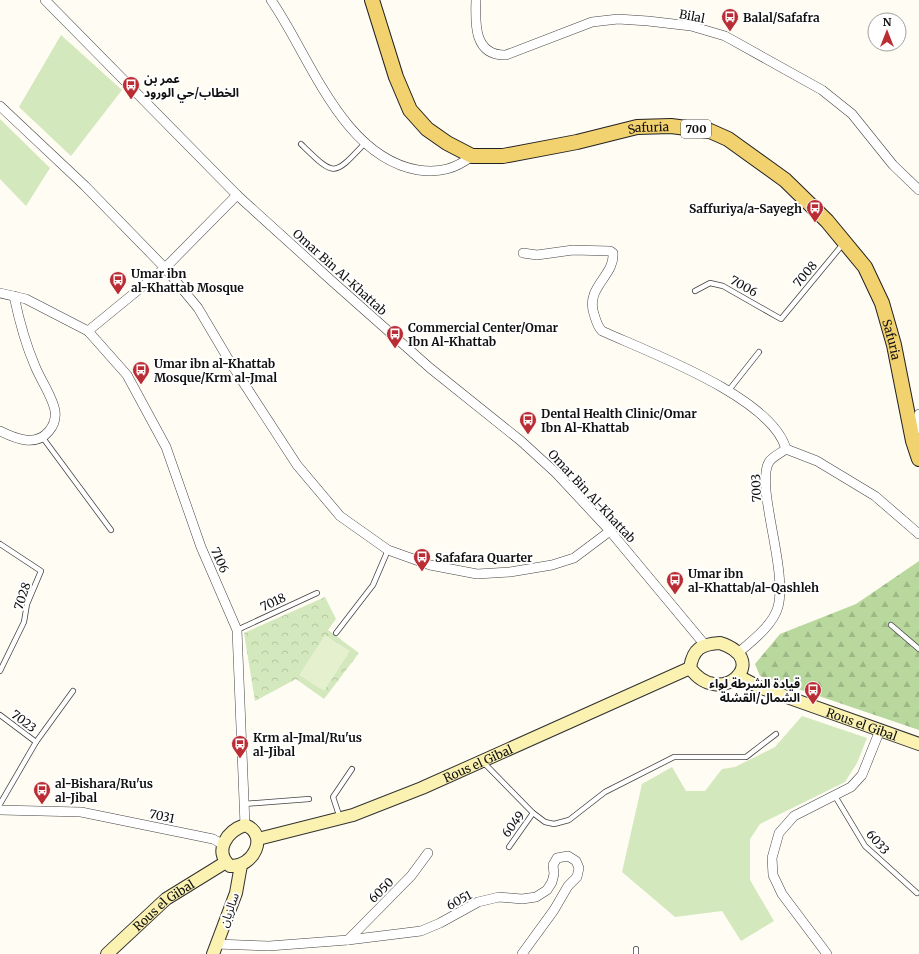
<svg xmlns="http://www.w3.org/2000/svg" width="919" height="954" font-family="Merriweather,'Noto Sans Arabic',serif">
	<defs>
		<pattern id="forest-firs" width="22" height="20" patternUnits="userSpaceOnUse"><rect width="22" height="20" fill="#b8d89d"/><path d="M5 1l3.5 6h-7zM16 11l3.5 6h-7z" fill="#9db886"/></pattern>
		<pattern id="park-crowns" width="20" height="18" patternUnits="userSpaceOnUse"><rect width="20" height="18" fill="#d4e8bd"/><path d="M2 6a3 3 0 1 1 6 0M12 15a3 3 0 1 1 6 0" fill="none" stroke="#b5c6a1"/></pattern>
	</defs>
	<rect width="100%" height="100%" fill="#fefcf3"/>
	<g fill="#d4e8bd">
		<polygon points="61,35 122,90 71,156 19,107"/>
		<polygon points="0,119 50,168 26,206 0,179"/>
		<polygon points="802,716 867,738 857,763 845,782 760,824 750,839 750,880 774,921 741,941 722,911 675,917 622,872 642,784 672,767 686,791 705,791 722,769 735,767 775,747"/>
	</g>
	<polygon fill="url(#forest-firs)" points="919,561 919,730 760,676 755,664 780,634 856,604"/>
	<polygon fill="url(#park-crowns)" points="325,597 336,619 328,630 359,653 324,699 296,679 255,701 244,633"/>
	<polygon fill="#e5f0ce" points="325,635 350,651 324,691 299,675"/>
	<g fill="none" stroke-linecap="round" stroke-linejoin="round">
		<defs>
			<g id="lane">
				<path d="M 301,144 C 335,177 333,177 365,143"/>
				<polyline points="695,291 710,283 723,286 781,319 843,244"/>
				<polyline points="729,390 759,352"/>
				<polyline points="43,438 111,530"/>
				<polyline points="0,544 41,571 27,604 24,622 0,671"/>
				<polyline points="891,625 919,649"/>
				<polyline points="237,630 317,593"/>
				<polyline points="336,633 373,585 388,550"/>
				<polyline points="0,715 36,742"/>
				<polyline points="483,762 533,813 545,822 554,824 569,820 605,792 674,757 746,757 776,734"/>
				<polyline points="835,796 865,846 917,893"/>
				<polyline points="0,804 36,742 73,691"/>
				<polyline points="244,804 309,799"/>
				<polyline points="340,818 333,797 352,769"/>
				<polyline points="509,847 533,813"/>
				<polyline points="636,954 636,949"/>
			</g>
			<g id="street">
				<polyline points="45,0 237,195 333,282 430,368 521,441 556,473 610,531 705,645"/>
				<path d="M 271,0 C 310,56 342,157 418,170 C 440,173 455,169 472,156"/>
				<path d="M 476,0 C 475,24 474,56 506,55 L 592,22 L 618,19 L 648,21 L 691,26 L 725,36 L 822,90 L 852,114 L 893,165 L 919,190"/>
				<polyline points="0,106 85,186 165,268 198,308 230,362 297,465 340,516 388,550 430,565 477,574 510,572 552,565 574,558 610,531"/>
				<path d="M 523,253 L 537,255 L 573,250 L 610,251 L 613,253 C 615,276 585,287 594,314 C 596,320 597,326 602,331 C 648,352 772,397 786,449"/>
				<polyline points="0,293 26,299 88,331 127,375 166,447 201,547 237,630 245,825"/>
				<polyline points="88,331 165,268 237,195"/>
				<path d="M 0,431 C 16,439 36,447 49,431 C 54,425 56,418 55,411 C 53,397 40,379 35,366 C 25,343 19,320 14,296"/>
				<polyline points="914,434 919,414"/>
				<path d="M 738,653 C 752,641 773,625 778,607 C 788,569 755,486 769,462 C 773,456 781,453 786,449 L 817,461 L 875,496 L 919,534"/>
				<polyline points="0,810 81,812 213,839 222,844"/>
				<polyline points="348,940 411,876 428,853"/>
				<polyline points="216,944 269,946 348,940 421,931 440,923 478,902 499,897 522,899 536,897 547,890 552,882 554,874 553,865 557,858 568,856 576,861 579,868 577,877 568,886 554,910 522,954"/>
				<polyline points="827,954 782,894 773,875 772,858 779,833 794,816 851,787 862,775 880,730"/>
			</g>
			<g id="secondary">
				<path d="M 720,643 C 773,660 720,710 690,668 C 693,648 702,644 720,643 Z"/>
				<path id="s1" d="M 738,676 L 759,687 L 919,744"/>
				<path d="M 245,825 C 270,835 253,868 230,866 C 213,851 227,831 245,825 Z"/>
				<path id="s2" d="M 258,839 L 353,815 L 422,788 L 690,668"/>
				<path id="s3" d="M 107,954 L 166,899 L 226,862"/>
				<polyline points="213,954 236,893 241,865"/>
			</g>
			<g id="primary">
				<path id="s4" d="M 372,0 L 396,77 L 410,110 L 427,129 L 447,143 L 472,156 L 503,156 L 577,142 L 637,127 L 671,126 L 710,131 L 728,139 L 785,180 L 827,221 L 865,267 L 882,303 L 894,345 L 913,441 L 919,459"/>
			</g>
		</defs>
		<use href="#lane" stroke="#434343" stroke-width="6"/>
		<use href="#street" stroke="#434343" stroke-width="10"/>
		<use href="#secondary" stroke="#323232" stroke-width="14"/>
		<use href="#primary" stroke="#212121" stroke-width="16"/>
		<use href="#lane" stroke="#fff" stroke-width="4.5"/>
		<use href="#street" stroke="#fff" stroke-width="9"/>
		<use href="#secondary" stroke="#fbf2b1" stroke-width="12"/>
		<use href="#primary" stroke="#f2d16f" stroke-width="14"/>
	</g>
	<defs>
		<symbol id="bus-pin" viewBox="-11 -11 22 30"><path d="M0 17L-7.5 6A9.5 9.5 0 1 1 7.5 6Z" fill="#ba2d35" stroke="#fff"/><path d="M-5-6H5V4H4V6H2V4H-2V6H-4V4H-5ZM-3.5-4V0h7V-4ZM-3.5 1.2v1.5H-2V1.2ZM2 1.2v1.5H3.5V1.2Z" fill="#fff"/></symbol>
	</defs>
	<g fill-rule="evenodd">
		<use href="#bus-pin" x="720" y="7" width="20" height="27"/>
		<use href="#bus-pin" x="121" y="75" width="20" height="27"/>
		<use href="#bus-pin" x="805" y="198" width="20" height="27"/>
		<use href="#bus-pin" x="108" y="270" width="20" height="27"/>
		<use href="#bus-pin" x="385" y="324" width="20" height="27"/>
		<use href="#bus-pin" x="131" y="360" width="20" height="27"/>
		<use href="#bus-pin" x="518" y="410" width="20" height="27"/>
		<use href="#bus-pin" x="412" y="547" width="20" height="27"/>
		<use href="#bus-pin" x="665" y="570" width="20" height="27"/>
		<use href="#bus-pin" x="803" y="680" width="20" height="27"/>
		<use href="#bus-pin" x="230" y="734" width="20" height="27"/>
		<use href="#bus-pin" x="32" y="780" width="20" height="27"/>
	</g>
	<g text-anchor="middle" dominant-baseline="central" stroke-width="4" stroke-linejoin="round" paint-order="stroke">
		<rect fill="#fff" stroke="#585858" stroke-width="1" x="681" y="120" width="30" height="18" rx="3"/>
		<g font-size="11" font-weight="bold" fill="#101010">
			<text x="696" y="129">700</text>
		</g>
		<g font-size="12" fill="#101010" stroke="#fff">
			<text transform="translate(692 16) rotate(11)">Bilal</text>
			<text stroke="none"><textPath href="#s4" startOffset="374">Safuria</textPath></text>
			<text transform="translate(340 272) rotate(42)">Omar Bin Al-Khattab</text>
			<text transform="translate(805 274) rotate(-50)">7008</text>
			<text transform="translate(744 286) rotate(29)">7006</text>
			<text stroke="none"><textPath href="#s4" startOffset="722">Safuria</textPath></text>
			<text transform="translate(756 488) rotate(-92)">7003</text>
			<text transform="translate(592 496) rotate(47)">Omar Bin Al-Khattab</text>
			<text transform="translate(220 560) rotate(66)">7106</text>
			<text transform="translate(22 596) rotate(-72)">7028</text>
			<text transform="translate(273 602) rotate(-25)">7018</text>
			<text transform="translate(24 721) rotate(37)">7023</text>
			<text stroke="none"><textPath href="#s1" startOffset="133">Rous el Gibal</textPath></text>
			<text stroke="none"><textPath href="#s2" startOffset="233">Rous el Gibal</textPath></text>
			<text transform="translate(162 816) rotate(12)">7031</text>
			<text transform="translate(513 824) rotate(-53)">6049</text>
			<text transform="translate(878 842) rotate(49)">6033</text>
			<text transform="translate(381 890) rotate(-45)">6050</text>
			<text transform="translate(459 900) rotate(-28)">6051</text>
			<text stroke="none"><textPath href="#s3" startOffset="75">Rous el Gibal</textPath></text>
			<text transform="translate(229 910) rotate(-70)">سالزيان</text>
		</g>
		<g font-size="12" font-weight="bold" fill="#101010" stroke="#fff" text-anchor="start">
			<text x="743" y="17">Balal/Safafra</text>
			<text x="144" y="78">عمر بن<tspan x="144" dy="14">الخطاب/حي الورود</tspan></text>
			<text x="802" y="208" text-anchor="end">Saffuriya/a-Sayegh</text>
			<text x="131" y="273">Umar ibn<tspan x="131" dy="14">al-Khattab Mosque</tspan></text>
			<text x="408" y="327">Commercial Center/Omar<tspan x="408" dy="14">Ibn Al-Khattab</tspan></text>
			<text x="154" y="363">Umar ibn al-Khattab<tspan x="154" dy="14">Mosque/Krm al-Jmal</tspan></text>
			<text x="541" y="413">Dental Health Clinic/Omar<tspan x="541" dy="14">Ibn Al-Khattab</tspan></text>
			<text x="435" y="557">Safafara Quarter</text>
			<text x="688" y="573">Umar ibn<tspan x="688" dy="14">al-Khattab/al-Qashleh</tspan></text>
			<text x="800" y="683" text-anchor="end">قيادة الشرطة لواء<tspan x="800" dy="14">الشمال/القشلة</tspan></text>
			<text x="253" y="737">Krm al-Jmal/Ru'us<tspan x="253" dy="14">al-Jibal</tspan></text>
			<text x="55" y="783">al-Bishara/Ru'us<tspan x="55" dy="14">al-Jibal</tspan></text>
		</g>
	</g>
	<g transform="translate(887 32)"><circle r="19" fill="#ffffff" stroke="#9f9f9f"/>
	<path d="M0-3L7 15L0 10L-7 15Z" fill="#ba2d35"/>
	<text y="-6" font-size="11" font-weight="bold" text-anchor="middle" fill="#101010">N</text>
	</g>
</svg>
